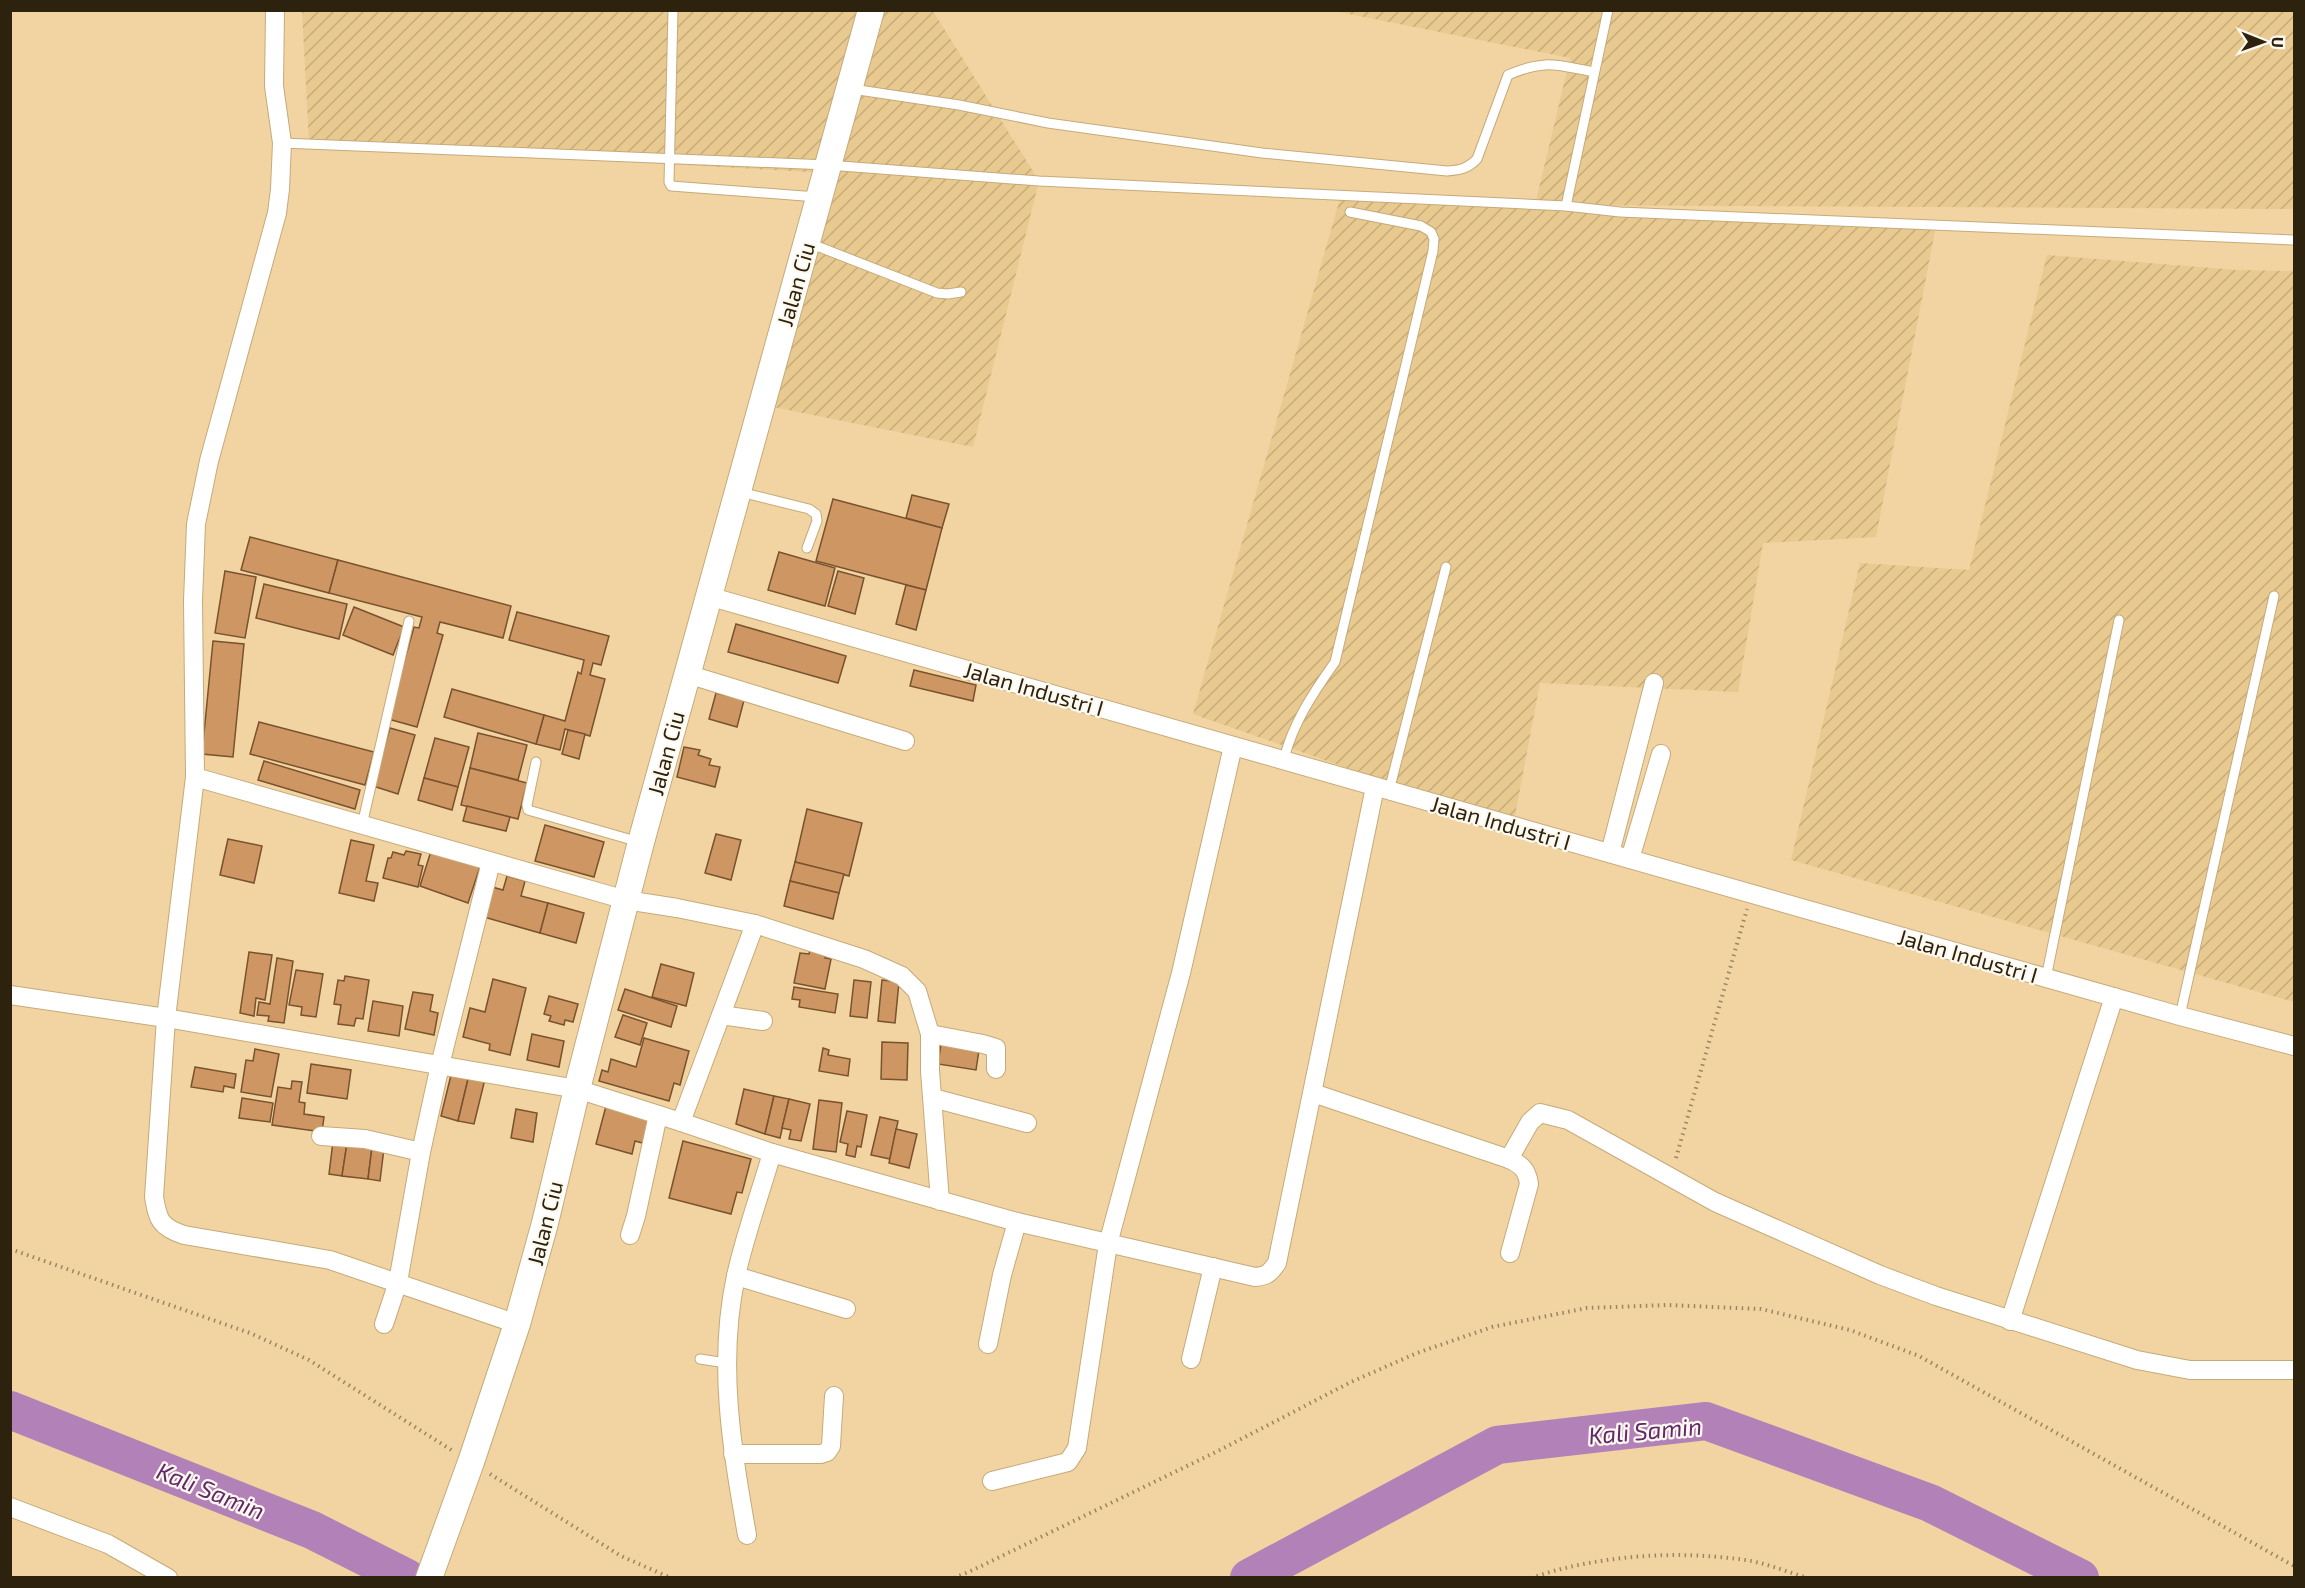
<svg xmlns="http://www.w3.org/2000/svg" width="2305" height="1588" font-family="'Exo 2',sans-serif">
	<defs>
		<pattern id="industrial-furrows" width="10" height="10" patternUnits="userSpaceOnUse" patternTransform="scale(1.5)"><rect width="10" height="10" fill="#e8c98f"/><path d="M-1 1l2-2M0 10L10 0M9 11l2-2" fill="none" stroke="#c7ac7a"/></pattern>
	</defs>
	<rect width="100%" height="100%" fill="#f1d4a1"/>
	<g fill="url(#industrial-furrows)">
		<polygon points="302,11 933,11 1039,181 973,447 763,405 828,173 309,144"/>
		<polygon points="1334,11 2294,11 2294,209 1538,205 1936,226 1876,537 1763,543 1738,692 1540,683 1513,826 1193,714 1341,195 1535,205 1570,58"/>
		<polygon points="2047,255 2237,270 2294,271 2294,1002 1791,860 1860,563 1969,570"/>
	</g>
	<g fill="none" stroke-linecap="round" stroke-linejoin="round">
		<g stroke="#b181b8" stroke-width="38">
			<polyline points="10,1410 312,1530 407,1578"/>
			<polyline points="1249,1578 1497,1445 1706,1421 1930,1503 2080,1578"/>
		</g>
	</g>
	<g fill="#ce9663" stroke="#79522e" stroke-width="1.5">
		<polygon points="912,495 949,504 942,528 906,518"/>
		<polygon points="833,499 942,528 926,590 816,561"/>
		<polygon points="250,537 338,560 329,593 241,570"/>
		<polygon points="779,552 835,568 825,606 768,590"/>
		<polygon points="338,560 511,606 503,638 440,622 437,633 443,635 417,727 388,719 414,627 419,628 422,617 329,593"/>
		<polygon points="225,571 256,577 245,638 215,633"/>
		<polygon points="838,571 864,578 855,614 828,606"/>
		<polygon points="264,584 347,604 339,639 256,618"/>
		<polygon points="906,585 926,590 916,630 896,624"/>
		<polygon points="354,607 404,627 393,655 343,635"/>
		<polygon points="517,612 609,636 601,665 593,663 590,675 605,679 590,736 565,729 560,750 536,744 544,715 565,721 578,672 581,674 584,660 509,640"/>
		<polygon points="736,624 846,656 838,683 728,652"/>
		<polygon points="213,641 244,644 233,757 202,754"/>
		<polygon points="914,670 976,685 973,701 910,686"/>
		<polygon points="452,689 544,715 536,744 444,717"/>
		<polygon points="716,693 744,700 737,727 709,719"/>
		<polygon points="259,722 374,752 365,785 250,754"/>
		<polygon points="390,728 415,735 398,794 373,786"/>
		<polygon points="568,730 585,734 579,759 562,754"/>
		<polygon points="478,733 527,745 518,780 470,768"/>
		<polygon points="435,738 469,747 458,787 424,778"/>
		<polygon points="684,747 700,750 698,755 711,759 709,765 720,767 715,787 677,777"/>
		<polygon points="264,761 360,790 355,809 258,780"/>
		<polygon points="470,768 527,783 518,819 461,805"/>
		<polygon points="424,778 458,787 452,810 418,800"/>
		<polygon points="467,806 510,817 506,831 463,821"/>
		<polygon points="807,809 862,823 849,876 795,862"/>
		<polygon points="545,825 604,842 594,877 535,861"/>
		<polygon points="716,834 741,840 731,880 705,873"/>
		<polygon points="228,839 262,846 254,883 220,875"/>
		<polygon points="351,840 374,845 366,881 378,883 374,901 339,893"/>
		<polygon points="406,851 421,854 418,865 423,866 418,887 383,878 388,858 391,858 393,852 404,855"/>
		<polygon points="431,851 480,867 468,903 420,886"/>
		<polygon points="795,862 844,874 839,893 790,881"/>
		<polygon points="507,876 525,881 521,896 548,903 540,933 484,917 492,887 503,890"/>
		<polygon points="790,881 839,893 833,919 784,906"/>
		<polygon points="548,903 584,913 576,943 540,933"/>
		<polygon points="811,946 827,949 825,958 831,959 825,989 794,983 800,953 809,954"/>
		<polygon points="249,952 272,955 265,1000 256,998 254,1016 240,1013"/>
		<polygon points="277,958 293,961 284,1023 268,1021 269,1016 257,1015 259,1002 270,1004"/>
		<polygon points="661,964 694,973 686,1006 652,997"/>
		<polygon points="296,970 323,974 316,1017 301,1015 302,1007 289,1005"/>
		<polygon points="345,976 369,980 363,1019 356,1018 354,1026 338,1024 341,1005 334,1004 338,980 344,981"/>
		<polygon points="493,979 526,988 510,1055 489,1050 490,1044 463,1037 470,1008 485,1012"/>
		<polygon points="854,980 871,982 867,1018 850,1016"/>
		<polygon points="882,980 899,982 895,1023 878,1021"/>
		<polygon points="794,987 838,994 835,1013 799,1007 800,1000 792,999"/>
		<polygon points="625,989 677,1006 671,1027 618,1010"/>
		<polygon points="413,992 433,995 430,1011 438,1013 434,1035 405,1029"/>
		<polygon points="549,996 578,1004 573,1022 565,1020 564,1025 549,1021 551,1016 544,1014"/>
		<polygon points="373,1001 403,1006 399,1036 368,1031"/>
		<polygon points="623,1015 647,1023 640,1045 615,1037"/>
		<polygon points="532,1034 564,1041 559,1067 527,1060"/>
		<polygon points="644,1038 689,1051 680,1085 674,1083 669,1101 599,1081 602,1070 608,1072 611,1059 636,1067"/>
		<polygon points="882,1042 908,1043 907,1080 881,1079"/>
		<polygon points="941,1044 979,1050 976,1070 938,1064"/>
		<polygon points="823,1048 829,1050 828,1055 850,1059 848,1076 819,1071"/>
		<polygon points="255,1049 279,1054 271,1097 241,1092 246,1060 253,1061"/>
		<polygon points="311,1064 351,1070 347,1099 307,1093"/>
		<polygon points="195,1067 236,1074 234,1088 224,1086 223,1092 191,1087"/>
		<polygon points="452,1071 469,1075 458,1121 441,1116"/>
		<polygon points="469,1075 485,1079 474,1124 458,1121"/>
		<polygon points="292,1081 302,1082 299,1102 305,1103 304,1114 324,1117 322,1132 272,1125 278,1087 291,1089"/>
		<polygon points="744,1089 774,1096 765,1134 736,1124"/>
		<polygon points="774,1096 789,1099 780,1138 765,1134"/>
		<polygon points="242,1098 273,1103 270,1122 239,1118"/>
		<polygon points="789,1099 810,1104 801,1141 789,1139 791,1130 782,1128"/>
		<polygon points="819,1100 842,1103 836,1152 813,1149"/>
		<polygon points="606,1106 653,1119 646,1144 635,1141 632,1154 596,1144"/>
		<polygon points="516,1109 537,1113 533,1142 511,1138"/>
		<polygon points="847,1111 867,1115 861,1147 857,1146 855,1157 846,1155 848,1144 840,1142"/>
		<polygon points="880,1117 898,1121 890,1159 871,1155"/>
		<polygon points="896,1129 917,1134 909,1168 889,1163"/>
		<polygon points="333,1141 347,1143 342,1176 329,1174"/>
		<polygon points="683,1141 751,1159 742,1193 737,1192 731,1214 669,1198"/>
		<polygon points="347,1143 372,1147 368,1179 342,1176"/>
		<polygon points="372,1147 384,1148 380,1181 368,1179"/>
	</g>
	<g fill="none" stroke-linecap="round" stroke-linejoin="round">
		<defs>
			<g id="lane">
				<polyline points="673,10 669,182 671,186 817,197"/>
				<path d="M 852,89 L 959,105 L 1048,123 L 1262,153 L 1447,171 C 1460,170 1467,169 1477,159 L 1508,75 C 1545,59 1556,65 1594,72"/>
				<polyline points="282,143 828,165 1039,181 1566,206 1620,212 2294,240"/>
				<polyline points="1566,206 1608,10"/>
				<polyline points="809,243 937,293 948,294 961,292"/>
				<polyline points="740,492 809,509 816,514 817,521 807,548"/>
				<path d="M 1284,759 C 1293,723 1313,693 1335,662 L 1433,251 L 1434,239 L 1431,232 L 1421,226 L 1350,212"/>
				<polyline points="536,762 527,805 528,810 639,842"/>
				<polyline points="1389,791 1446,567"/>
				<polyline points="362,825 409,621"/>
				<polyline points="2046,978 2119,620"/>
				<polyline points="2180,1016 2274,596"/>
				<polyline points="700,1359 726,1363"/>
			</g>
			<g id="street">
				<path d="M 275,10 L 274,86 L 282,143 L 280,189 L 277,213 L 209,461 L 196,524 L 193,601 L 195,777 L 166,1018 L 154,1197 C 158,1220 160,1227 184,1235 L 330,1260 L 517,1324"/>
				<path d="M 708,596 C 1199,733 1689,876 2180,1016 L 2294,1046"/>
				<polyline points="687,674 905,741"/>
				<polyline points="195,777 626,900 677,908 755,924 864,959 902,976 917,991 930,1034 930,1071 940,1201"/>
				<polyline points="1610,853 1654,683"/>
				<polyline points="1630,859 1661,754"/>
				<path d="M 10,995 L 166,1018 L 577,1089 L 681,1122 L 772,1153 L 1017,1222 L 1255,1277 C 1267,1276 1270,1273 1277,1263 L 1375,787"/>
				<polyline points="721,1015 763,1021"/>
				<polyline points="930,1034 983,1044 996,1048 996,1069"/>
				<polyline points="1313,1093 1509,1159 1530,1122 1540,1113 1568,1120 1715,1202 1880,1275 1936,1296 2137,1360 2190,1370 2294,1370"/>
				<polyline points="933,1098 1027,1123"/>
				<polyline points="681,1122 755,924"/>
				<polyline points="321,1136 365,1139 421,1152"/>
				<path d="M 1509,1159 C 1522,1165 1527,1170 1529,1184 L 1510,1253"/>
				<polyline points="630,1235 636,1216 658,1115"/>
				<polyline points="736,1276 846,1309"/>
				<polyline points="2010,1321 2114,997"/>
				<polyline points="384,1324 398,1282 421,1152 440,1065 491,862"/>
				<polyline points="988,1344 1002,1275 1017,1222"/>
				<polyline points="1191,1359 1213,1267"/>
				<polyline points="733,1454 821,1454 827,1452 831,1446 834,1396"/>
				<polyline points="992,1481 1068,1462 1077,1448 1108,1244 1181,973 1233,746"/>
				<polyline points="10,1507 108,1544 168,1578"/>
				<path d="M 747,1535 C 732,1449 717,1363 736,1276 C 745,1235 760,1194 772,1153"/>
			</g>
			<polyline id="secondary" points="429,1578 471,1462 517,1324 545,1223 577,1089 641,842 871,10"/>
		</defs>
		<use href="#lane" stroke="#c6aa79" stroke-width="11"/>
		<use href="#street" stroke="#c6aa79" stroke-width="20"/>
		<use href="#secondary" stroke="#c6aa79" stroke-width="28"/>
		<g stroke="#9b8661" stroke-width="4" stroke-dasharray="1.5 4.5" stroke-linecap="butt">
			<polyline points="1676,1158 1747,909"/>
			<polyline points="10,1249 250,1333 309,1360 453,1451"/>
			<polyline points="490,1474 621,1556 671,1578"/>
			<polyline points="954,1578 973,1570 1222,1449 1351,1382 1417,1353 1492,1327 1587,1308 1668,1305 1761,1309 1850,1330 1919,1356 2294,1566"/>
			<path d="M 1531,1578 C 1598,1555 1676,1550 1745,1560 C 1766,1563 1787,1572 1808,1578"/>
		</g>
		<use href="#lane" stroke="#fff" stroke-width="9"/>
		<use href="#street" stroke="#fff" stroke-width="18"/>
		<use href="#secondary" stroke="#fff" stroke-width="26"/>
	</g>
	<g text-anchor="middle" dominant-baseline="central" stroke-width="4.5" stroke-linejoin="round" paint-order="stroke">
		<g font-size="22" fill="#2d220e" stroke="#fef9ef">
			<text transform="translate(795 284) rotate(-74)">Jalan Ciu</text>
			<text transform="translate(1034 688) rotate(16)">Jalan Industri I</text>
			<text transform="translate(665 753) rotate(-75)">Jalan Ciu</text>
			<text transform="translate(1501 822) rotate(16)">Jalan Industri I</text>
			<text transform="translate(1968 955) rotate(16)">Jalan Industri I</text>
			<text transform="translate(544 1223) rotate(-76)">Jalan Ciu</text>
		</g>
		<g font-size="24" font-style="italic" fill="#62286b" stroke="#fef9ef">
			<text transform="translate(1645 1430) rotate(-5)">Kali Samin</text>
			<text transform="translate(211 1490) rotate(22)">Kali Samin</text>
		</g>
	</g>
	<rect width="2305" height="1588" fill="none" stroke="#2d220e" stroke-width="24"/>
	<g transform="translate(2263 42) rotate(91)" stroke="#fef9ef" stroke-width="4.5" paint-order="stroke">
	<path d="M0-4.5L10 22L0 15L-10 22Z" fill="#2d220e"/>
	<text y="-9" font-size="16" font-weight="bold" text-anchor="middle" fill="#2d220e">U</text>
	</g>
</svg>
